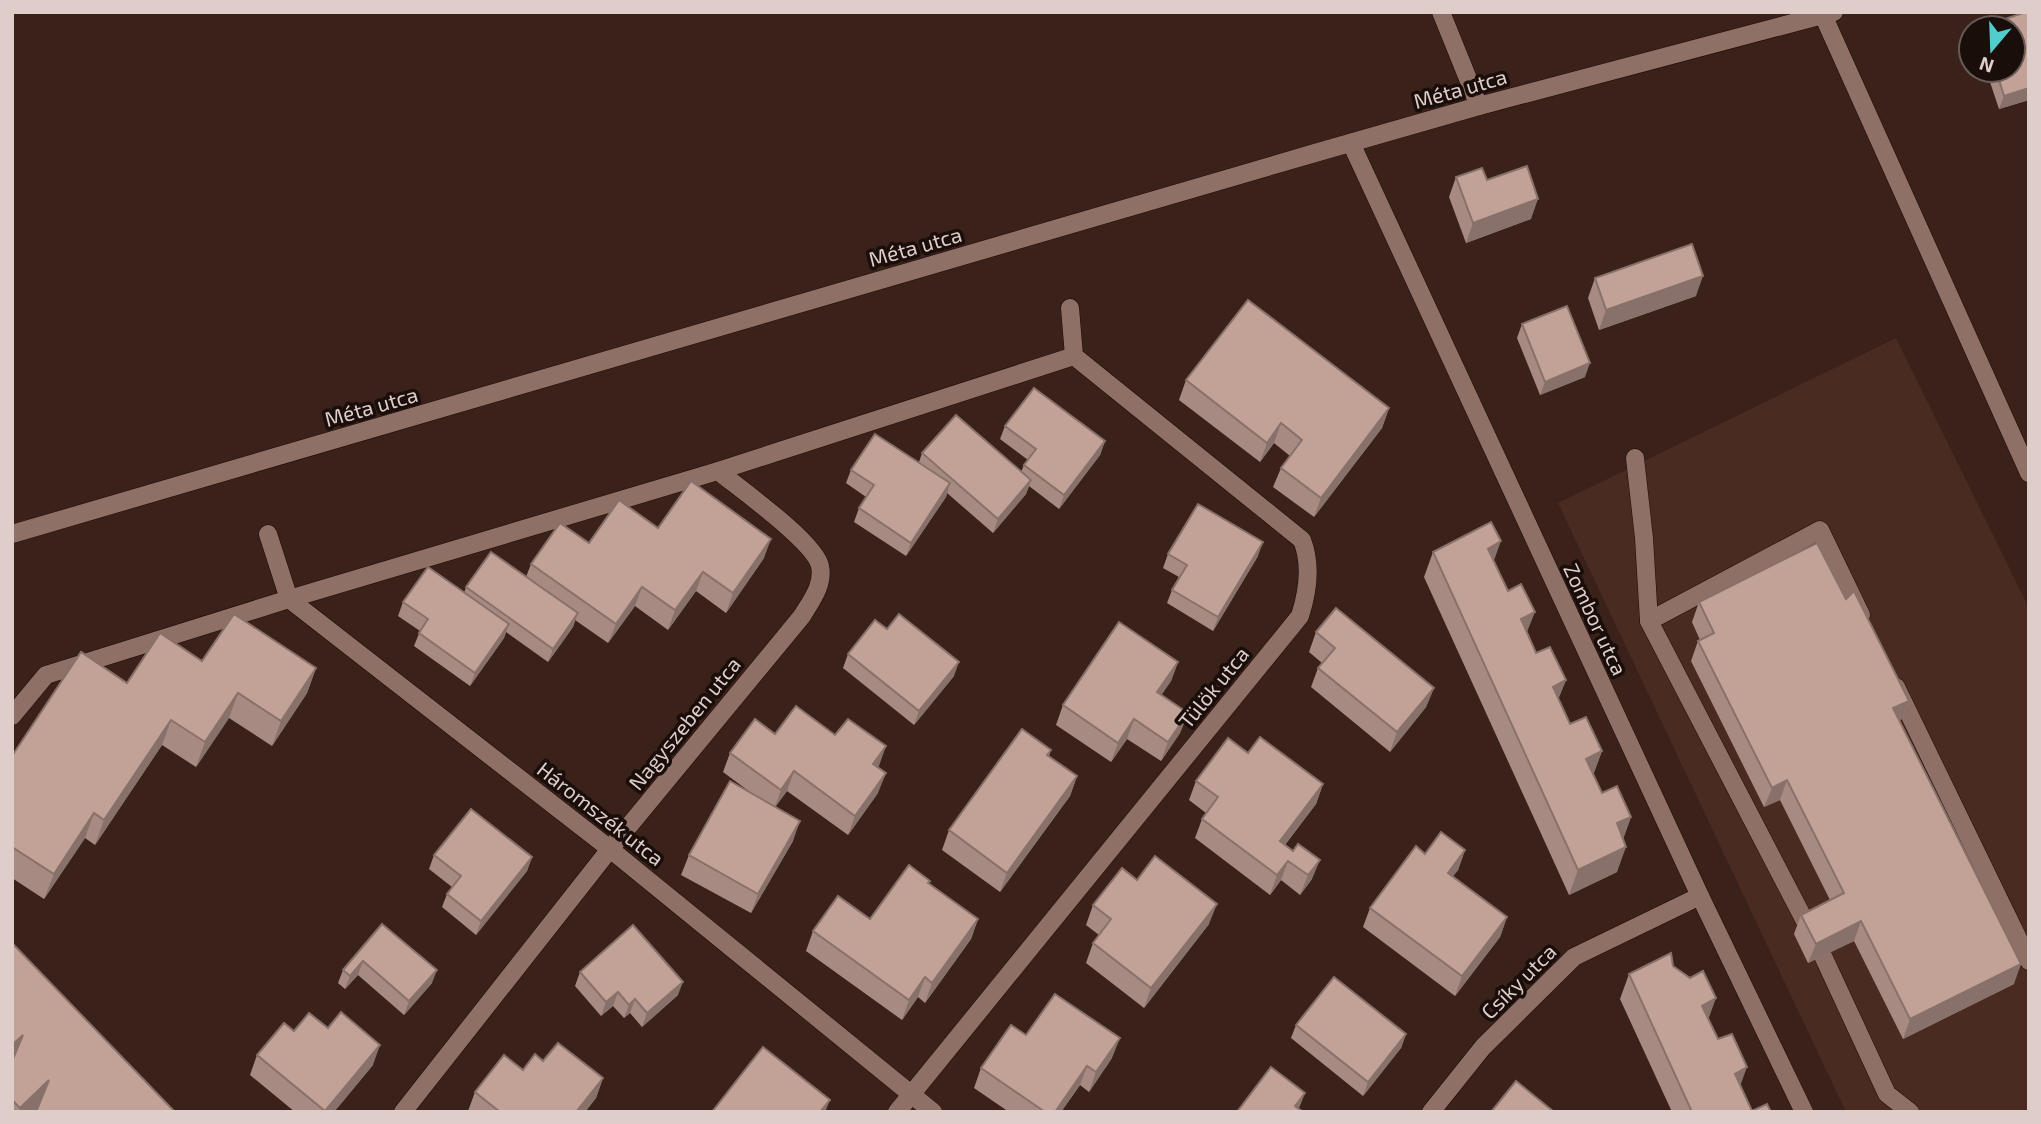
<svg xmlns="http://www.w3.org/2000/svg" width="2041" height="1124" font-family="'Exo 2',sans-serif">
	<rect width="100%" height="100%" fill="#3a2119"/>
	<polygon fill="#492b21" points="1896,338 2029,608 2029,1112 1846,1112 1558,503"/>
	<g fill="none" stroke-linecap="round" stroke-linejoin="round">
		<defs>
			<g id="lane">
				<polyline points="1823,15 2029,473"/>
				<polyline points="1635,458 1644,538 1649,621 1808,927"/>
				<polyline points="1649,621 1820,530 1861,615"/>
				<polyline points="1896,687 2029,961"/>
				<polyline points="1823,956 1887,1094 1910,1112"/>
			</g>
			<g id="street">
				<polyline points="1441,12 1479,106"/>
				<polyline points="1351,143 1700,896 1804,1112"/>
				<polyline points="268,534 289,599 610,849 933,1112"/>
				<polyline points="12,716 46,675 289,599 718,471 1074,356"/>
				<path d="M 403,1112 L 610,849 L 802,616 C 811,601 824,585 820,566 C 815,542 740,489 718,471"/>
				<path d="M 897,1112 L 1300,616 C 1308,591 1312,565 1302,540 L 1074,356 L 1070,308"/>
				<polyline points="1431,1112 1483,1047 1574,957 1700,896"/>
			</g>
			<polyline id="secondary" points="12,534 1315,153 1479,106 1834,12"/>
		</defs>
		<use href="#lane" stroke="#200a04" stroke-width="19"/>
		<use href="#street" stroke="#200a04" stroke-width="19"/>
		<use href="#secondary" stroke="#200a04" stroke-width="19"/>
		<use href="#lane" stroke="#8e7066" stroke-width="18"/>
		<use href="#street" stroke="#8e7066" stroke-width="18"/>
		<use href="#secondary" stroke="#8e7066" stroke-width="18"/>
	</g>
	<g fill="#a78b82">
		<polygon points="2029,12 2029,100 1999,109 1986,70 2013,70"/>
		<polygon points="1456,177 1487,180 1531,219 1466,243 1449,197"/>
		<polygon points="1595,278 1696,296 1599,330 1588,298"/>
		<polygon points="1522,324 1585,377 1540,395 1517,338"/>
		<polygon points="1186,380 1389,408 1382,428 1314,517 1273,487 1281,468 1290,456 1274,443 1260,462 1179,400"/>
		<polygon points="1005,426 1105,441 1100,455 1059,509 1029,486 1026,494 993,533 947,493 946,497 906,556 854,522 859,508 866,497 846,483 851,470 919,462 922,453 1021,472 1024,465 1028,460 1000,439"/>
		<polygon points="658,528 764,558 726,613 696,591 668,630 635,606 608,643 575,620 573,627 548,662 506,632 504,638 470,686 414,646 420,631 398,616 403,602 464,593 466,587 526,577 531,564 589,543"/>
		<polygon points="1433,552 1494,561 1536,653 1566,680 1558,699 1570,724 1602,751 1593,774 1602,793 1631,817 1623,839 1617,872 1569,895 1424,577"/>
		<polygon points="1168,554 1258,556 1213,631 1167,603 1172,590 1179,577 1163,568"/>
		<polygon points="1846,599 1909,701 1901,720 1899,721 2014,984 1903,1039 1854,941 1808,963 1794,934 1801,915 1830,900 1780,800 1764,807 1691,661 1698,641 1700,640 1692,622 1699,602"/>
		<polygon points="887,629 954,676 914,725 843,668 848,654"/>
		<polygon points="1316,632 1434,688 1426,707 1390,752 1311,687 1318,668 1322,663 1309,652"/>
		<polygon points="1178,662 1171,681 1161,695 1188,713 1180,733 1161,761 1127,739 1111,762 1056,725 1063,705"/>
		<polygon points="316,668 307,693 272,746 229,718 196,767 162,745 95,845 85,838 44,899 12,878 12,756 127,683"/>
		<polygon points="775,734 835,735 886,746 877,767 878,793 848,835 787,791 775,807 793,841 751,913 681,875 689,855 754,795 723,772 730,753"/>
		<polygon points="1051,750 1049,756 1077,776 1070,796 1000,892 942,850 949,830"/>
		<polygon points="1248,753 1323,784 1316,804 1285,845 1312,879 1300,895 1281,880 1270,895 1195,838 1202,819 1206,813 1189,800 1196,781"/>
		<polygon points="1465,850 1458,870 1453,876 1507,917 1500,937 1455,996 1363,927 1370,908 1425,854"/>
		<polygon points="434,855 532,857 527,871 476,935 442,907 447,894 452,887 429,869"/>
		<polygon points="1137,880 1209,924 1144,1008 1086,963 1093,943 1099,935 1086,925 1093,905"/>
		<polygon points="930,881 929,884 978,919 971,939 925,1003 918,997 902,1020 806,951 813,931 870,919"/>
		<polygon points="382,924 432,983 404,1015 358,975 345,989 338,983 343,970"/>
		<polygon points="12,943 39,1106 33,1112 12,1112"/>
		<polygon points="1673,966 1709,1019 1752,1111 1771,1112 1672,1112 1620,999 1629,974"/>
		<polygon points="580,972 678,995 642,1027 630,1013 624,1018 613,1006 601,1016 575,986"/>
		<polygon points="1296,1025 1406,1034 1401,1048 1363,1096 1291,1038"/>
		<polygon points="294,1031 373,1065 334,1112 295,1112 250,1075 257,1055"/>
		<polygon points="1026,1035 1112,1058 1089,1092 1080,1085 1061,1112 1009,1112 974,1088 981,1068"/>
		<polygon points="543,1061 603,1078 596,1098 585,1112 465,1112 468,1111 475,1092"/>
	</g>
	<g fill="#88716a">
		<polygon points="2029,88 2029,100 1999,109 2004,96"/>
		<polygon points="1538,199 1531,219 1466,243 1473,223"/>
		<polygon points="1703,276 1696,296 1599,330 1606,310"/>
		<polygon points="1590,363 1585,377 1540,395 1545,382"/>
		<polygon points="1389,408 1382,428 1314,517 1321,498"/>
		<polygon points="1281,423 1274,443 1260,462 1267,443"/>
		<polygon points="1105,441 1100,455 1059,509 1064,495"/>
		<polygon points="1031,480 1026,494 993,533 998,519"/>
		<polygon points="950,483 946,497 906,556 911,543"/>
		<polygon points="771,539 764,558 726,613 733,593"/>
		<polygon points="1501,541 1492,566 1488,549"/>
		<polygon points="1263,542 1258,556 1213,631 1218,617"/>
		<polygon points="703,572 696,591 668,630 675,610"/>
		<polygon points="642,587 635,606 608,643 616,624"/>
		<polygon points="1535,612 1525,637 1521,619"/>
		<polygon points="578,613 573,627 548,662 553,649"/>
		<polygon points="509,624 504,638 470,686 475,673"/>
		<polygon points="959,662 954,676 914,725 919,711"/>
		<polygon points="1178,662 1171,681 1150,712 1157,692"/>
		<polygon points="316,668 307,693 272,746 281,721"/>
		<polygon points="1566,680 1556,705 1553,687"/>
		<polygon points="1434,688 1426,707 1390,752 1397,732"/>
		<polygon points="238,693 229,718 196,767 205,742"/>
		<polygon points="1909,701 1901,720 1885,728 1893,708"/>
		<polygon points="1188,713 1180,733 1161,761 1168,742"/>
		<polygon points="1134,719 1127,739 1111,762 1118,743"/>
		<polygon points="171,720 162,745 95,845 104,820"/>
		<polygon points="886,746 879,766 865,783 873,764"/>
		<polygon points="1602,751 1593,776 1586,759"/>
		<polygon points="794,771 787,791 774,809 781,790"/>
		<polygon points="886,773 878,793 848,835 855,816"/>
		<polygon points="1077,776 1070,796 1000,892 1007,873"/>
		<polygon points="1787,780 1780,800 1764,807 1772,788"/>
		<polygon points="1323,784 1316,804 1273,860 1280,841"/>
		<polygon points="94,813 85,838 44,899 54,874"/>
		<polygon points="1631,817 1622,842 1617,823"/>
		<polygon points="800,821 793,841 751,913 758,894"/>
		<polygon points="1626,847 1617,872 1569,895 1578,870"/>
		<polygon points="1465,850 1458,870 1441,892 1448,873"/>
		<polygon points="532,857 527,871 476,935 481,921"/>
		<polygon points="1320,860 1312,879 1300,895 1308,875"/>
		<polygon points="1288,861 1281,880 1270,895 1277,875"/>
		<polygon points="1217,904 1209,924 1144,1008 1151,988"/>
		<polygon points="1507,917 1500,937 1455,996 1462,976"/>
		<polygon points="978,919 971,939 925,1003 932,983"/>
		<polygon points="1861,921 1854,941 1808,963 1816,944"/>
		<polygon points="363,961 358,975 345,989 350,976"/>
		<polygon points="2021,964 2014,984 1903,1039 1910,1019"/>
		<polygon points="437,970 432,983 404,1015 409,1001"/>
		<polygon points="925,977 918,997 902,1020 909,1000"/>
		<polygon points="683,982 678,995 642,1027 647,1013"/>
		<polygon points="618,992 613,1006 601,1016 606,1002"/>
		<polygon points="1716,998 1707,1023 1702,1006"/>
		<polygon points="635,999 630,1013 624,1018 629,1005"/>
		<polygon points="1406,1034 1401,1048 1363,1096 1368,1082"/>
		<polygon points="23,1035 12,1061 12,1045"/>
		<polygon points="1120,1038 1112,1058 1089,1092 1096,1072"/>
		<polygon points="380,1045 373,1065 334,1112 325,1112"/>
		<polygon points="1087,1066 1080,1085 1061,1112 1055,1112"/>
		<polygon points="1747,1067 1738,1092 1735,1074"/>
		<polygon points="603,1078 596,1098 585,1112 576,1112"/>
		<polygon points="49,1080 40,1105 33,1112 19,1112 20,1108"/>
		<polygon points="1305,1093 1300,1106 1296,1112 1295,1106"/>
		<polygon points="830,1100 825,1112 820,1112"/>
	</g>
	<g fill="#c2a297" stroke="#88716a" stroke-width="2">
		<polygon points="2026,12 2029,12 2029,88 2004,96 1996,70 2013,70 2013,28 1981,27"/>
		<polygon points="1527,166 1538,199 1473,223 1456,177 1482,168 1487,180"/>
		<polygon points="1692,244 1703,276 1606,310 1595,278"/>
		<polygon points="1248,300 1389,408 1321,498 1281,468 1302,440 1281,423 1267,443 1186,380"/>
		<polygon points="1567,306 1590,363 1545,382 1522,324"/>
		<polygon points="1034,388 1105,441 1064,495 1024,465 1036,449 1005,426"/>
		<polygon points="956,415 1031,480 998,519 922,453"/>
		<polygon points="875,434 950,483 911,543 859,508 874,485 851,470"/>
		<polygon points="691,481 771,539 733,593 703,572 675,610 642,587 616,624 531,564 560,523 589,543 619,500 658,528"/>
		<polygon points="1198,504 1263,542 1218,617 1172,590 1187,565 1168,554"/>
		<polygon points="1491,522 1501,541 1488,549 1508,591 1521,584 1535,612 1521,619 1536,653 1550,647 1566,680 1553,687 1570,724 1586,717 1602,751 1586,759 1602,793 1617,786 1631,817 1617,823 1626,847 1578,870 1433,552"/>
		<polygon points="1817,543 1846,599 1854,591 1909,701 1893,708 2021,964 1910,1019 1861,921 1816,944 1801,915 1844,893 1787,780 1772,788 1698,641 1714,633 1699,602"/>
		<polygon points="491,552 578,613 553,649 466,587"/>
		<polygon points="428,567 509,624 475,673 419,633 428,619 403,602"/>
		<polygon points="1336,608 1434,688 1397,732 1318,668 1335,648 1316,632"/>
		<polygon points="234,614 316,668 281,721 238,693 205,742 171,720 104,820 94,813 54,874 12,847 12,756 81,652 127,683 160,633 202,661"/>
		<polygon points="899,614 959,662 919,711 848,654 875,620 887,629"/>
		<polygon points="1119,622 1178,662 1157,692 1188,713 1168,742 1134,719 1118,743 1063,705"/>
		<polygon points="796,706 835,735 848,719 886,746 873,764 886,773 855,816 794,771 781,790 730,753 755,719 775,734"/>
		<polygon points="1022,729 1051,750 1047,755 1077,776 1007,873 949,830"/>
		<polygon points="1260,737 1323,784 1280,841 1293,851 1298,844 1320,860 1308,875 1288,861 1277,875 1202,819 1218,797 1196,781 1228,738 1248,753"/>
		<polygon points="730,781 800,821 758,894 689,855"/>
		<polygon points="471,809 532,857 481,921 447,894 461,876 434,855"/>
		<polygon points="1441,832 1465,850 1448,873 1507,917 1462,976 1370,908 1416,846 1425,854"/>
		<polygon points="1155,856 1217,904 1151,988 1093,943 1111,919 1093,905 1122,868 1137,880"/>
		<polygon points="909,865 930,881 928,883 978,919 932,983 925,977 909,1000 813,931 838,896 870,919"/>
		<polygon points="382,924 437,970 409,1001 363,961 350,976 343,970"/>
		<polygon points="633,925 683,982 647,1013 635,999 629,1005 618,992 606,1002 580,972"/>
		<polygon points="12,943 175,1112 36,1112 49,1080 20,1108 12,1100 12,1061 23,1035 12,1045"/>
		<polygon points="1671,953 1673,966 1690,978 1703,971 1716,998 1702,1006 1718,1039 1732,1034 1747,1067 1735,1074 1752,1111 1767,1104 1771,1112 1692,1112 1629,974"/>
		<polygon points="1334,977 1406,1034 1368,1082 1296,1025"/>
		<polygon points="1055,994 1120,1038 1096,1072 1087,1066 1055,1112 1045,1112 981,1068 1011,1025 1026,1035"/>
		<polygon points="341,1012 380,1045 325,1111 257,1055 284,1023 294,1031 309,1013 328,1028"/>
		<polygon points="558,1043 603,1078 576,1112 500,1112 475,1092 504,1055 523,1070 535,1054 543,1061"/>
		<polygon points="763,1047 830,1100 820,1112 712,1112"/>
		<polygon points="1271,1067 1305,1093 1295,1106 1303,1112 1237,1112"/>
		<polygon points="1516,1081 1554,1112 1491,1112"/>
	</g>
	<g text-anchor="middle" dominant-baseline="central" stroke-width="7" stroke-linejoin="round" paint-order="stroke">
		<g font-size="21" fill="#decdc8" stroke="#190e0a">
			<text transform="translate(1460 88) rotate(-16)">Méta utca</text>
			<text transform="translate(915 246) rotate(-16)">Méta utca</text>
			<text transform="translate(371 406) rotate(-16)">Méta utca</text>
			<text transform="translate(1596 619) rotate(65)">Zombor utca</text>
			<text transform="translate(1213 687) rotate(-51)">Tülök utca</text>
			<text transform="translate(684 723) rotate(-51)">Nagyszeben utca</text>
			<text transform="translate(601 813) rotate(38)">Háromszék utca</text>
			<text transform="translate(1518 981) rotate(-45)">Csíky utca</text>
		</g>
	</g>
	<rect width="2041" height="1124" fill="none" stroke="#decdc8" stroke-width="28"/>
	<g transform="translate(1992 49) rotate(199)"><circle r="33" fill="#190e0a" stroke="#685a56" stroke-width="2"/>
	<path d="M0-5L12 26L0 18L-12 26Z" fill="#52cdcd"/>
	<text y="-10" font-size="19" font-weight="bold" text-anchor="middle" fill="#decdc8">N</text>
	</g>
</svg>
